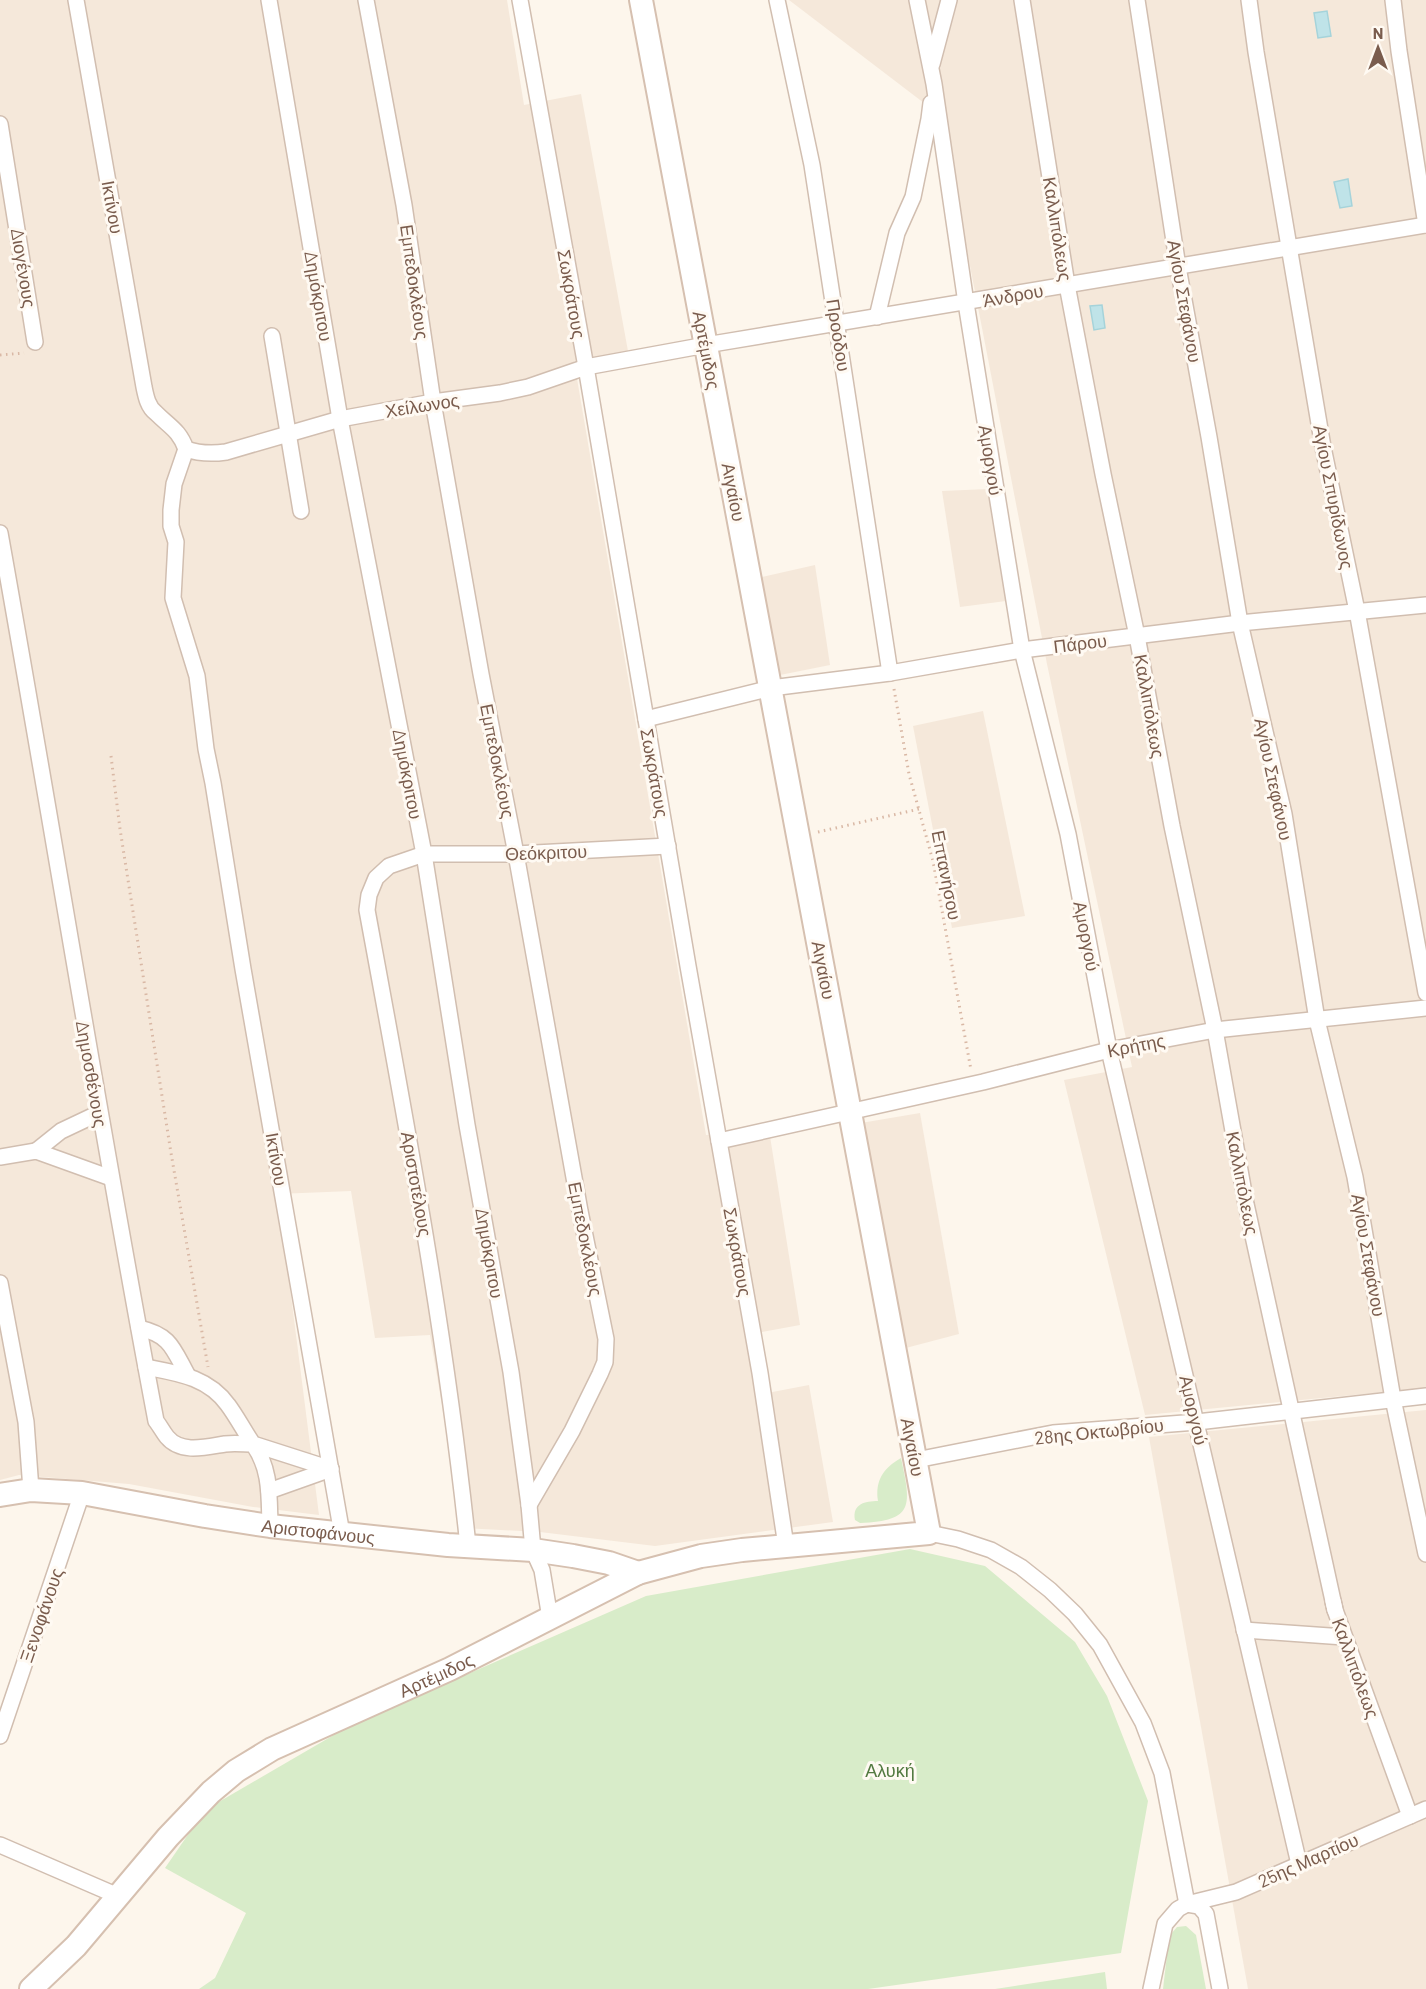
<svg xmlns="http://www.w3.org/2000/svg" width="1426" height="1989" font-family="Barlow,sans-serif">
	<rect width="100%" height="100%" fill="#fdf6ec"/>
	<g fill="#f5e8da">
		<polygon points="0,0 507,0 524,105 581,94 628,351 574,361 706,1135 769,1130 800,1325 746,1335 757,1395 809,1385 833,1522 655,1546 540,1532 463,1528 430,1335 375,1338 351,1191 278,1194 319,1515 253,1507 129,1484 19,1475 0,1480"/>
		<polygon points="789,0 1426,0 1426,1388 1145,1415 1064,1080 1132,1067 1047,664 941,116"/>
		<polygon points="988,489 1006,601 960,607 942,491"/>
		<polygon points="815,565 830,665 775,676 757,578"/>
		<polygon points="983,711 1025,916 952,928 913,726"/>
		<polygon points="920,1113 959,1334 902,1349 855,1124"/>
		<polygon points="1426,1410 1426,1989 1248,1989 1149,1437"/>
	</g>
	<g fill="#d8ecc9">
		<path d="M 901,1458 C 911,1505 915,1521 860,1523 L 855,1520 C 852,1504 865,1501 878,1501 C 875,1481 883,1468 901,1458 Z"/>
		<polygon points="910,1549 985,1566 1075,1642 1107,1696 1148,1801 1121,1953 868,1989 199,1989 215,1978 246,1913 165,1868 205,1810 351,1725 646,1596"/>
		<polygon points="1186,1926 1196,1935 1206,1989 1163,1989 1169,1938 1171,1934 1177,1927"/>
		<polygon points="1105,1972 1107,1989 995,1989"/>
	</g>
	<g fill="#bfe3e8" stroke="#a5d3da" stroke-width="1.5">
		<polygon points="1327,11 1331,36 1318,38 1314,13"/>
		<polygon points="1348,179 1352,206 1340,208 1334,182"/>
		<polygon points="1102,305 1105,328 1094,330 1090,306"/>
	</g>
	<g fill="none" stroke-linecap="round" stroke-linejoin="round">
		<defs>
			<g id="street">
				<path d="M 76,0 L 144,387 C 146,397 148,407 156,413 C 170,427 179,430 186,449 C 200,454 212,454 226,452 L 340,419 L 433,402 L 500,393 L 528,387 L 586,367 L 706,345 L 1426,225"/>
				<polyline points="269,0 340,419 424,854 467,1125 511,1372 529,1505 533,1550 542,1570 550,1618"/>
				<polyline points="366,0 404,205 433,402 481,674 516,854 580,1211 606,1339 605,1362 600,1374 572,1431 529,1505"/>
				<polyline points="520,0 586,367 688,966 760,1373 786,1546"/>
				<polyline points="777,0 812,165 890,673"/>
				<polyline points="917,0 934,84 966,303 1022,650 1068,834 1109,1050 1299,1864"/>
				<polyline points="1022,0 1067,285 1103,474 1137,636 1172,826 1215,1030 1246,1204 1335,1610"/>
				<polyline points="1137,0 1178,267 1209,437 1240,623 1284,814 1317,1020 1355,1177 1393,1399 1426,1554"/>
				<polyline points="1249,0 1256,52 1323,447 1357,611 1426,993"/>
				<polyline points="1393,0 1399,51 1426,225"/>
				<polyline points="932,64 949,0"/>
				<polyline points="0,124 35,342"/>
				<polyline points="877,317 897,233 913,197 929,119 931,103"/>
				<polyline points="272,336 301,511"/>
				<polyline points="186,449 174,484 171,510 171,526 176,542 173,598 197,676 206,749 213,783 243,969 342,1534"/>
				<path d="M 0,533 C 53,829 100,1126 156,1421 C 160,1426 163,1432 167,1437 C 181,1454 206,1447 225,1444 C 234,1443 244,1444 253,1444 C 271,1469 269,1496 270,1526"/>
				<polyline points="646,719 771,688 890,673 1022,650 1240,623 1426,605"/>
				<polyline points="719,1141 983,1082 1109,1050 1215,1030 1426,1008"/>
				<polyline points="36,1151 61,1131 99,1113"/>
				<polyline points="0,1157 36,1151 111,1178"/>
				<polyline points="0,1283 26,1422 31,1490"/>
				<path d="M 139,1328 C 171,1335 173,1349 188,1376"/>
				<path d="M 146,1367 C 177,1373 208,1377 228,1405 C 237,1417 244,1431 253,1444 L 331,1469"/>
				<polyline points="916,1460 1053,1433 1197,1422 1426,1396"/>
				<polyline points="269,1491 331,1469"/>
				<polyline points="929,1533 958,1539 991,1550 1021,1567 1050,1590 1075,1614 1100,1645 1143,1723 1162,1773 1187,1904"/>
				<path d="M 468,1546 C 446,1333 406,1122 367,910 L 369,895 L 376,878 L 389,866 L 424,854 L 516,854 L 668,846"/>
				<polyline points="1333,1601 1335,1610 1410,1816"/>
				<polyline points="1244,1630 1344,1637"/>
				<polyline points="0,1736 82,1493"/>
				<polyline points="0,1845 118,1896"/>
				<polyline points="1187,1904 1199,1906 1206,1914 1220,1989"/>
				<polyline points="1151,1989 1165,1924 1178,1909 1187,1904 1236,1892 1426,1809"/>
			</g>
			<g id="secondary">
				<path id="s1" d="M 0,1495 L 31,1490 L 82,1493 L 205,1516 L 270,1526 L 448,1545 L 533,1550 L 573,1556 L 609,1563 L 638,1573"/>
				<path id="s2" d="M 31,1989 L 76,1946 L 168,1837 L 211,1792 L 236,1771 L 272,1749 L 450,1669 L 638,1573 L 701,1556 L 742,1550 L 929,1533 L 641,0"/>
			</g>
		</defs>
		<use href="#street" stroke="#d1beb0" stroke-width="18"/>
		<use href="#secondary" stroke="#d6c0b0" stroke-width="26"/>
		<g stroke="#d9b8a5" stroke-width="3" stroke-dasharray="1.5 4.5" stroke-linecap="butt">
			<polyline points="0,355 24,353"/>
			<polyline points="894,689 909,774 933,861 971,1070"/>
			<polyline points="111,756 120,829 171,1153 208,1367"/>
			<polyline points="818,832 919,809"/>
		</g>
		<use href="#street" stroke="#fff" stroke-width="15"/>
		<use href="#secondary" stroke="#fff" stroke-width="22"/>
	</g>
	<g text-anchor="middle" dominant-baseline="central" stroke-width="6" stroke-linejoin="round" paint-order="stroke">
		<g font-size="18" fill="#7a5c4d" stroke="#fffaf3">
			<text transform="translate(113 207) rotate(80)">Ικτίνου</text>
			<text transform="translate(1058 229) rotate(81)">Καλλιπόλεως</text>
			<text transform="translate(24 268) rotate(81)">Διογένους</text>
			<text transform="translate(415 282) rotate(82)">Εμπεδοκλέους</text>
			<text transform="translate(572 294) rotate(80)">Σωκράτους</text>
			<text transform="translate(1013 295) rotate(-10)">Άνδρου</text>
			<text transform="translate(319 296) rotate(80)">Δημόκριτου</text>
			<text transform="translate(1185 301) rotate(80)">Αγίου Στεφάνου</text>
			<text transform="translate(839 335) rotate(81)">Προόδου</text>
			<text transform="translate(707 350) rotate(79)">Αρτέμιδος</text>
			<text transform="translate(422 405) rotate(-9)">Χείλωνος</text>
			<text transform="translate(991 460) rotate(81)">Αμοργού</text>
			<text transform="translate(734 492) rotate(79)">Αιγαίου</text>
			<text transform="translate(1334 497) rotate(79)">Αγίου Σπυρίδωνος</text>
			<text transform="translate(1080 643) rotate(-7)">Πάρου</text>
			<text transform="translate(1150 706) rotate(80)">Καλλιπόλεως</text>
			<text transform="translate(498 761) rotate(79)">Εμπεδοκλέους</text>
			<text transform="translate(655 773) rotate(80)">Σωκράτους</text>
			<text transform="translate(408 774) rotate(79)">Δημόκριτου</text>
			<text transform="translate(1274 779) rotate(78)">Αγίου Στεφάνου</text>
			<text transform="translate(546 852) rotate(-2)">Θεόκριτου</text>
			<text transform="translate(947 875) rotate(79)">Επτανήσου</text>
			<text transform="translate(1087 936) rotate(79)">Αμοργού</text>
			<text transform="translate(824 970) rotate(79)">Αιγαίου</text>
			<text transform="translate(1136 1045) rotate(-11)">Κρήτης</text>
			<text transform="translate(92 1074) rotate(80)">Δημοσθένους</text>
			<text transform="translate(277 1159) rotate(80)">Ικτίνου</text>
			<text transform="translate(1243 1183) rotate(79)">Καλλιπόλεως</text>
			<text transform="translate(417 1184) rotate(80)">Αριστοτέλους</text>
			<text transform="translate(586 1239) rotate(79)">Εμπεδοκλέους</text>
			<text transform="translate(738 1252) rotate(80)">Σωκράτους</text>
			<text transform="translate(490 1253) rotate(80)">Δημόκριτου</text>
			<text transform="translate(1369 1255) rotate(80)">Αγίου Στεφάνου</text>
			<text transform="translate(1194 1410) rotate(77)">Αμοργού</text>
			<text transform="translate(1099 1431) rotate(-6)">28ης Οκτωβρίου</text>
			<text transform="translate(913 1447) rotate(79)">Αιγαίου</text>
			<text stroke="none"><textPath href="#s1" startOffset="322">Αριστοφάνους</textPath></text>
			<text transform="translate(41 1615) rotate(-71)">Ξενοφάνους</text>
			<text transform="translate(1356 1668) rotate(70)">Καλλιπόλεως</text>
			<text stroke="none"><textPath href="#s2" startOffset="522">Αρτέμιδος</textPath></text>
			<text transform="translate(1308 1860) rotate(-24)">25ης Μαρτίου</text>
		</g>
		<g font-size="18" fill="#537a41" stroke="#fffaf3">
			<text x="890" y="1770">Αλυκή</text>
		</g>
	</g>
	<g transform="translate(1378 48)" stroke="#fffaf3" stroke-width="4.5" paint-order="stroke">
	<path d="M0-4.5L10 22L0 15L-10 22Z" fill="#7a5c4d"/>
	<text y="-9" font-size="16" font-weight="bold" text-anchor="middle" fill="#7a5c4d">N</text>
	</g>
</svg>
